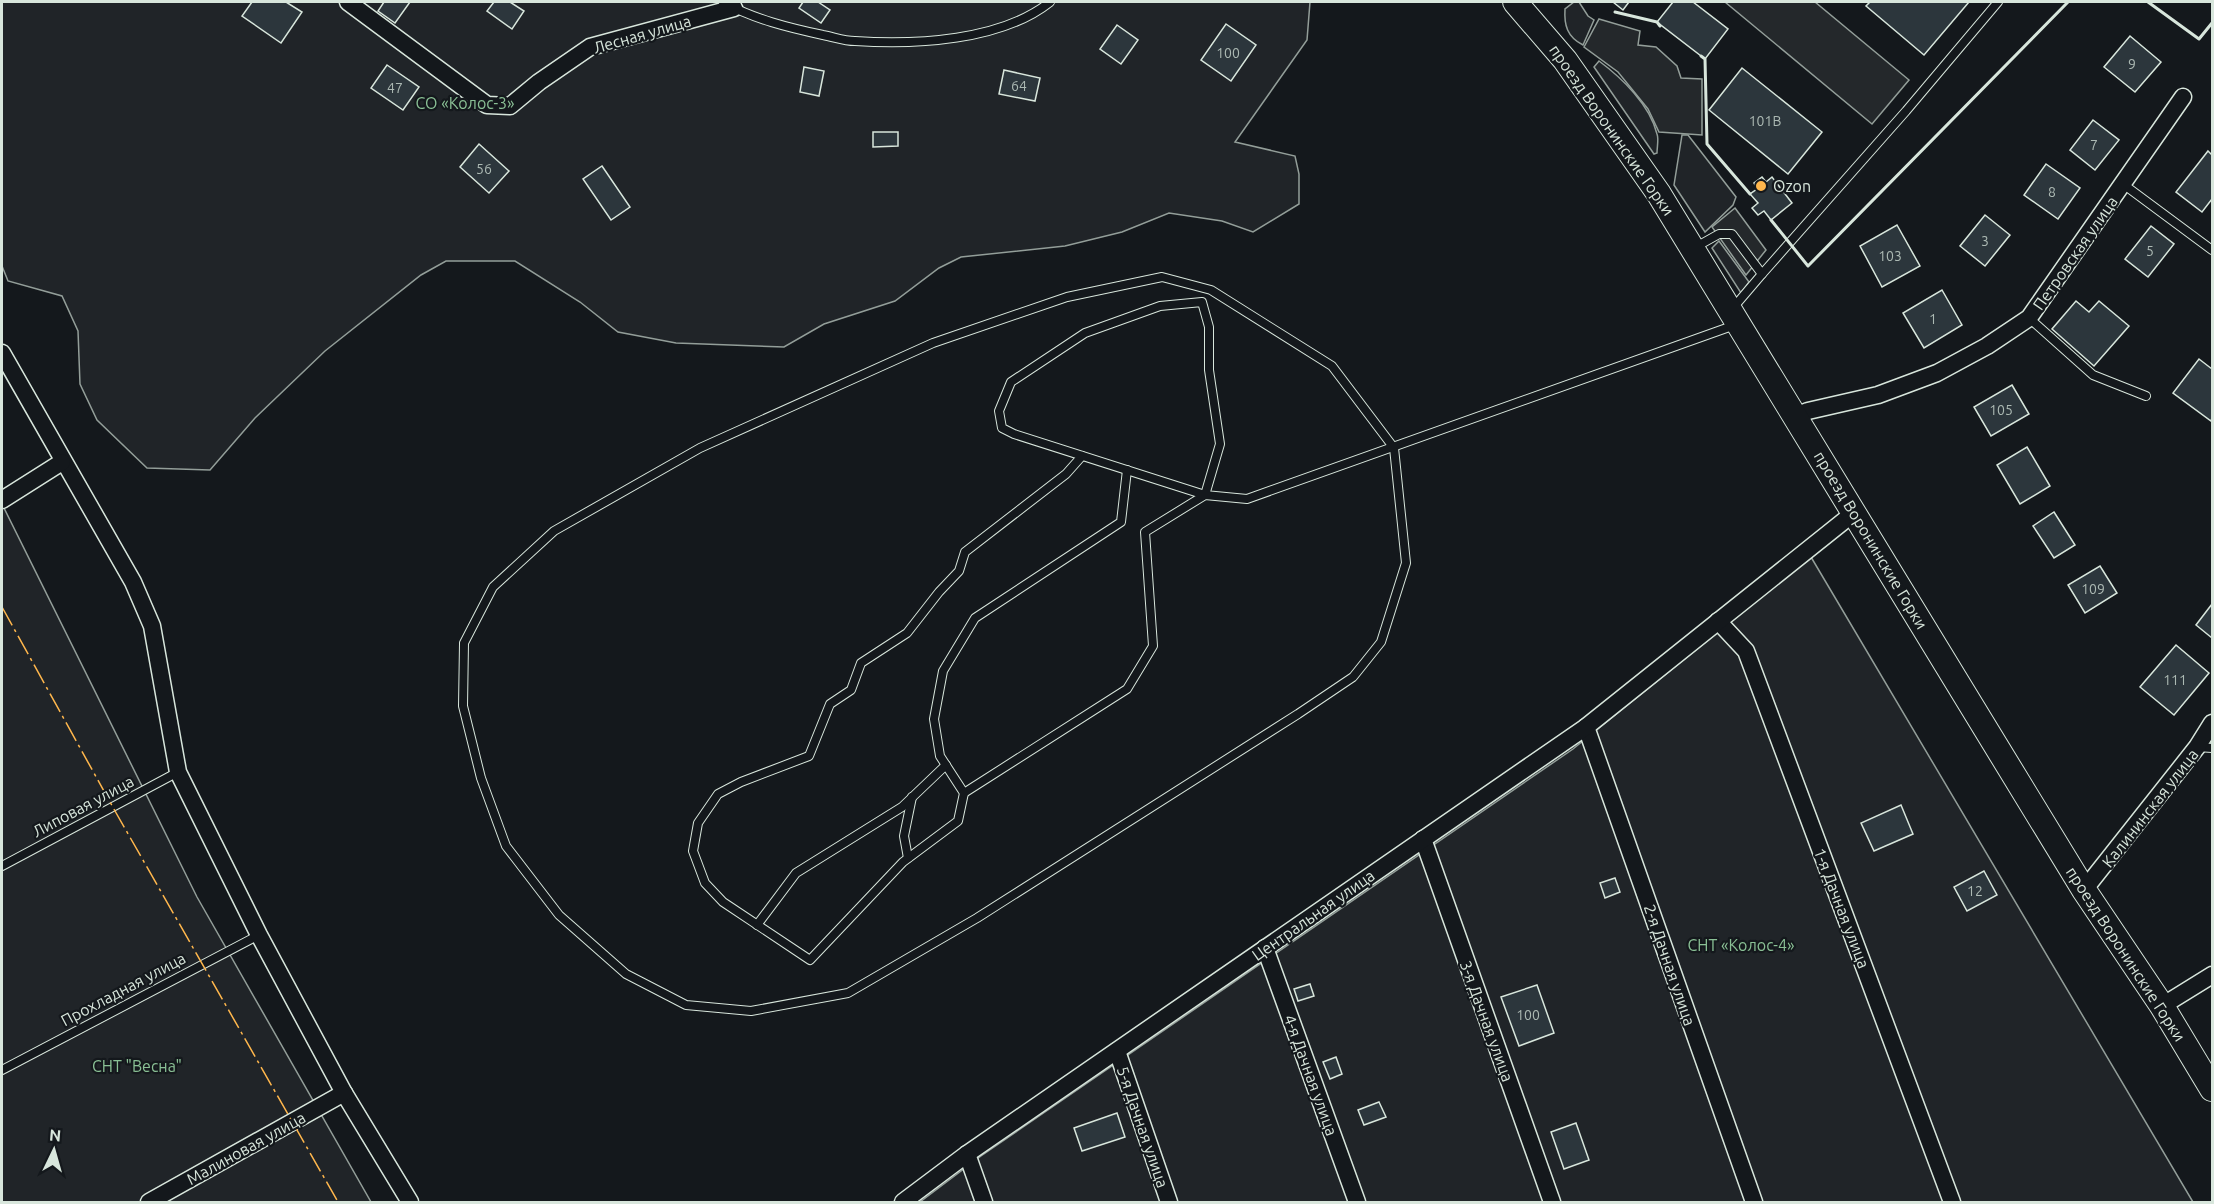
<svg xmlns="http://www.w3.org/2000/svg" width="2214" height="1204" font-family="Ubuntu,sans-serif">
	<rect width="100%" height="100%" fill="#14181c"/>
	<g fill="#202428" stroke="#939e99" stroke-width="1.5">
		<polygon points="2,2 1310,2 1307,40 1235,142 1295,156 1299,174 1299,204 1253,232 1222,221 1169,213 1122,232 1065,246 961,257 939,268 895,301 824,324 784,347 676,343 618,332 580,302 515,261 446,261 421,275 325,351 255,418 210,470 147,468 97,420 80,384 78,331 62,296 8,281 2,266"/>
		<path d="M 1574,2 L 1579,2 L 1588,16 L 1594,20 L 1583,45 C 1567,37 1564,25 1565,9 Z"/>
		<path d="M 1599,61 C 1622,78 1650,105 1657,134 C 1659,139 1657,147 1657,153 L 1654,154 L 1594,67 Z"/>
		<polygon points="1682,135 1688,135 1736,197 1733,205 1705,232 1674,185"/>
		<polygon points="1719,241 1749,282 1741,293 1712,248"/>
		<polygon points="2,504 197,897 371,1202 2,1202"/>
		<polygon points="1811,557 2193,1202 920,1202 981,1156 1573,749"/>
	</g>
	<g fill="#24282b" stroke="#939e99" stroke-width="1.5">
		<polygon points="1725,2 1815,2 1909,80 1872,124"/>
		<polygon points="1599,19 1640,31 1638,45 1656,47 1677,66 1681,78 1702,79 1702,135 1659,132 1648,109 1618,72 1584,47"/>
		<polygon points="1735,208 1766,250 1746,275 1712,227"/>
	</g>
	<g fill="#2c363c" stroke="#d8e6dc" stroke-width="1.5">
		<polygon points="252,2 286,2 302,12 281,43 242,16"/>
		<polygon points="384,2 410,2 395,23 378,11"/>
		<polygon points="494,2 510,2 524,11 512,29 487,11"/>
		<polygon points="803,2 818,2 830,10 821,23 799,8"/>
		<polygon points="1613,2 1629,2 1623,10"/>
		<polygon points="1673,2 1693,2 1728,29 1705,59 1657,22"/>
		<polygon points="1870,2 1969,2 1924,55 1866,6"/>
		<polygon points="1226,24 1256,45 1231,81 1201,60"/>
		<polygon points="1117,25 1138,40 1121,64 1100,49"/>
		<polygon points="2130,36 2161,62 2135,92 2104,67"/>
		<polygon points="387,65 419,87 403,110 371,88"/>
		<polygon points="804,67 824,71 819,96 800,92"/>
		<polygon points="1742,68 1822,132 1788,174 1709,110"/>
		<polygon points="1004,70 1040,78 1035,101 999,94"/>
		<polygon points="2093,120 2119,140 2095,170 2070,150"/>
		<polygon points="873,132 898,132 898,146 873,147"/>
		<polygon points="479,144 509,171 489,193 460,167"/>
		<polygon points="2208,151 2212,155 2212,199 2202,212 2176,192"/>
		<polygon points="2046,164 2080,188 2058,219 2024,195"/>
		<polygon points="602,166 630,207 611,220 583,179"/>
		<polygon points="1762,177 1766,182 1772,177 1792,203 1771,220 1764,211 1758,215 1752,208 1758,203 1750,194 1757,189 1754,183"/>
		<polygon points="1985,215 2010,235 1985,266 1960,246"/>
		<polygon points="1897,225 1920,266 1882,287 1860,246"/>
		<polygon points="2151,226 2174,244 2148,277 2125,259"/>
		<polygon points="1942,290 1962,325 1924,348 1903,313"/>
		<polygon points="2076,301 2089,312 2099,301 2129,326 2094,366 2052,329"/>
		<polygon points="2199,359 2212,369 2212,418 2211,421 2173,393"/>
		<polygon points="2012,385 2029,414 1991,436 1974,407"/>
		<polygon points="2027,447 2050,486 2020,504 1997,465"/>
		<polygon points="2054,512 2075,545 2054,558 2033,526"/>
		<polygon points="2100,566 2117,593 2085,613 2068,585"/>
		<polygon points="2212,604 2212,638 2196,625"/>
		<polygon points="2176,645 2209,673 2174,715 2140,687"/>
		<polygon points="1901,805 1913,834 1874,851 1861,823"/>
		<polygon points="1984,871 1997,895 1967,911 1954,887"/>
		<polygon points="1615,878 1620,892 1605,898 1600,883"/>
		<polygon points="1310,984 1314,996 1298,1001 1294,989"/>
		<polygon points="1537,985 1554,1033 1519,1046 1501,997"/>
		<polygon points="1336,1057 1342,1074 1330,1079 1323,1062"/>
		<polygon points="1379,1102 1386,1117 1364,1125 1358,1110"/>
		<polygon points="1117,1113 1125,1137 1082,1151 1074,1128"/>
		<polygon points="1576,1123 1589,1160 1564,1169 1551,1132"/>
	</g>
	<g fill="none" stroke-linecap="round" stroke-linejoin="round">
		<defs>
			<g id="lane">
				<path d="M 723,2 C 753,19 790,28 823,35 C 834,37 844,41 855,41 C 915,45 1001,41 1050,2"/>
				<polyline points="2123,184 2212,250"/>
				<polyline points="1694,248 1719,234 1732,234 1762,274 1733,308"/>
				<polyline points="1762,274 1906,111 1998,2"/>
				<polygon points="1162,277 1211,290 1332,366 1394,448 1406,563 1381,642 1353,677 1298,714 977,918 848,993 751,1011 686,1005 626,974 559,915 506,846 481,778 463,706 464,643 493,587 554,531 700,448 933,343 1067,297"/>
				<polyline points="2029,318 2093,375 2146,396"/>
				<polyline points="1082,456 1066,474 965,552 959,571 939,592 907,633 861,663 851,690 830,704 809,756 741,782 718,794 698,823 693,851 705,883 723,902 810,960 903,862 958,821 964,793 940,756 934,719 943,671 975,618 1121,522 1127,470"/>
				<polyline points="2197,747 2212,748"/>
				<polyline points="964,793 1127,689 1153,646 1145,532 1205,495 1220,444 1209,370 1209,327 1202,302 1160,306 1085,333 1011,382 999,411 1002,428 1014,434 1205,495 1247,499 1735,325"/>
				<polyline points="908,858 904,836 912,797"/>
				<polyline points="2,866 178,772"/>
				<polyline points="757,925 796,873 902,807 946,765"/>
				<polyline points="2,1070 259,935"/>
			</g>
			<g id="street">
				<polyline points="348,2 487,105 510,106 539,82 590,47 734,8"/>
				<polyline points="2,353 133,582 152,626 178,772 259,935 344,1093 410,1202"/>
				<polyline points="1796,416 1808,411 1878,395 1937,373 1987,346 2029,318 2183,97"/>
				<polyline points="2,500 62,462"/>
				<polyline points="1718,621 1746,651 1952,1202"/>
				<polyline points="1586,727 1754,1202"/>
				<polyline points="1423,839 1552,1202"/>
				<polyline points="2084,890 2197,747 2212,723"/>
				<polyline points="1265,948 1357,1202"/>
				<polyline points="2162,1006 2212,975"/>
				<polyline points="1117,1051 1169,1202"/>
				<polyline points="967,1154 984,1202"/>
				<polyline points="149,1202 344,1093"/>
				<polyline points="903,1202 967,1154 1586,727 1855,512"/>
			</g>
			<polyline id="secondary" points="1515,2 1565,60 1659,194 2084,890 2162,1006 2212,1089"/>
		</defs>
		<use href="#lane" stroke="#d8e6dc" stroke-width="10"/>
		<use href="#street" stroke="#d8e6dc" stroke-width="19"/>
		<use href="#secondary" stroke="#d8e6dc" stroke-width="26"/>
		<use href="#lane" stroke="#14181c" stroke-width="8"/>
		<use href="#street" stroke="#14181c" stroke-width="16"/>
		<use href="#secondary" stroke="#14181c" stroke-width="24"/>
		<g stroke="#d8e6dc" stroke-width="3">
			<polyline points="2148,2 2199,39 2212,23"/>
			<polyline points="1615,12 1657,22 1660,26"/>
			<polyline points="1701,56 1705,59 1707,144 1750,194"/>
			<polyline points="1771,220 1808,266 2068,2"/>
		</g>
		<polyline stroke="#ffb74d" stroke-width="1.5" stroke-dasharray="21 4.5 3 4.5" stroke-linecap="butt" points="2,607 115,811 338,1202"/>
	</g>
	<circle fill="#ffb74d" stroke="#14181c" stroke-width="2" cx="1761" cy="186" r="6"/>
	<g text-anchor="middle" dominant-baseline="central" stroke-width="4.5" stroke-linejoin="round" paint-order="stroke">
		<g font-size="14" fill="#adbab4">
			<text x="1228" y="53">100</text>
			<text x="2132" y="64">9</text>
			<text x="1019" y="86">64</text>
			<text x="395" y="88">47</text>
			<text x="1765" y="121">101В</text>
			<text x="2094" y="145">7</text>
			<text x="484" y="169">56</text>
			<text x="2052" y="192">8</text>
			<text x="1985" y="241">3</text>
			<text x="2150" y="251">5</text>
			<text x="1890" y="256">103</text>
			<text x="1933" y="319">1</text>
			<text x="2001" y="410">105</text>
			<text x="2093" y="589">109</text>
			<text x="2175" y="680">111</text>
			<text x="1975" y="891">12</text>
			<text x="1528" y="1015">100</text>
		</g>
		<g font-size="16" fill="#d8e6dc" stroke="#14181c">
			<text transform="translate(642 34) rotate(-16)">Лесная улица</text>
			<text transform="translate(1612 130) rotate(55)">проезд Воронинские Горки</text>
			<text transform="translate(2075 253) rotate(-55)">Петровская улица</text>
			<text transform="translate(1871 540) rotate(59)">проезд Воронинские Горки</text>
			<text transform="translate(83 806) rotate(-28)">Липовая улица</text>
			<text transform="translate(2150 808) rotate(-52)">Калининская улица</text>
			<text transform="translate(1842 908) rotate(69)">1-я Дачная улица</text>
			<text transform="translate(1313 915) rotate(-35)">Центральная улица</text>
			<text transform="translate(2126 954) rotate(57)">проезд Воронинские Горки</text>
			<text transform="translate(1670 965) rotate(71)">2-я Дачная улица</text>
			<text transform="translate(123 989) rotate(-28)">Прохладная улица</text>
			<text transform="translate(1487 1021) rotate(70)">3-я Дачная улица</text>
			<text transform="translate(1311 1075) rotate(70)">4-я Дачная улица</text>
			<text transform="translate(1143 1127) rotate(71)">5-я Дачная улица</text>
			<text transform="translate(246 1148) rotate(-29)">Малиновая улица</text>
		</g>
		<g font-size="16" fill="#8ac095" stroke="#14181c">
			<text x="465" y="103">СО «Колос-3»</text>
			<text x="1741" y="945">СНТ «Колос-4»</text>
			<text x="137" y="1066">СНТ "Весна"</text>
		</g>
		<g font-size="16" fill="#d8e6dc" stroke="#14181c" text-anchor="start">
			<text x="1773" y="186">Ozon</text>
		</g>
	</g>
	<rect width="2214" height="1204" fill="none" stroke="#d8e6dc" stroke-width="6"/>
	<g transform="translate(54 1150) rotate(5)" stroke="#14181c" stroke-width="4.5" paint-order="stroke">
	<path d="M0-4.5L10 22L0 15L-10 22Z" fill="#d8e6dc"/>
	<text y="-9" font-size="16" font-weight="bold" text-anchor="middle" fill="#d8e6dc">N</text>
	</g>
</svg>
